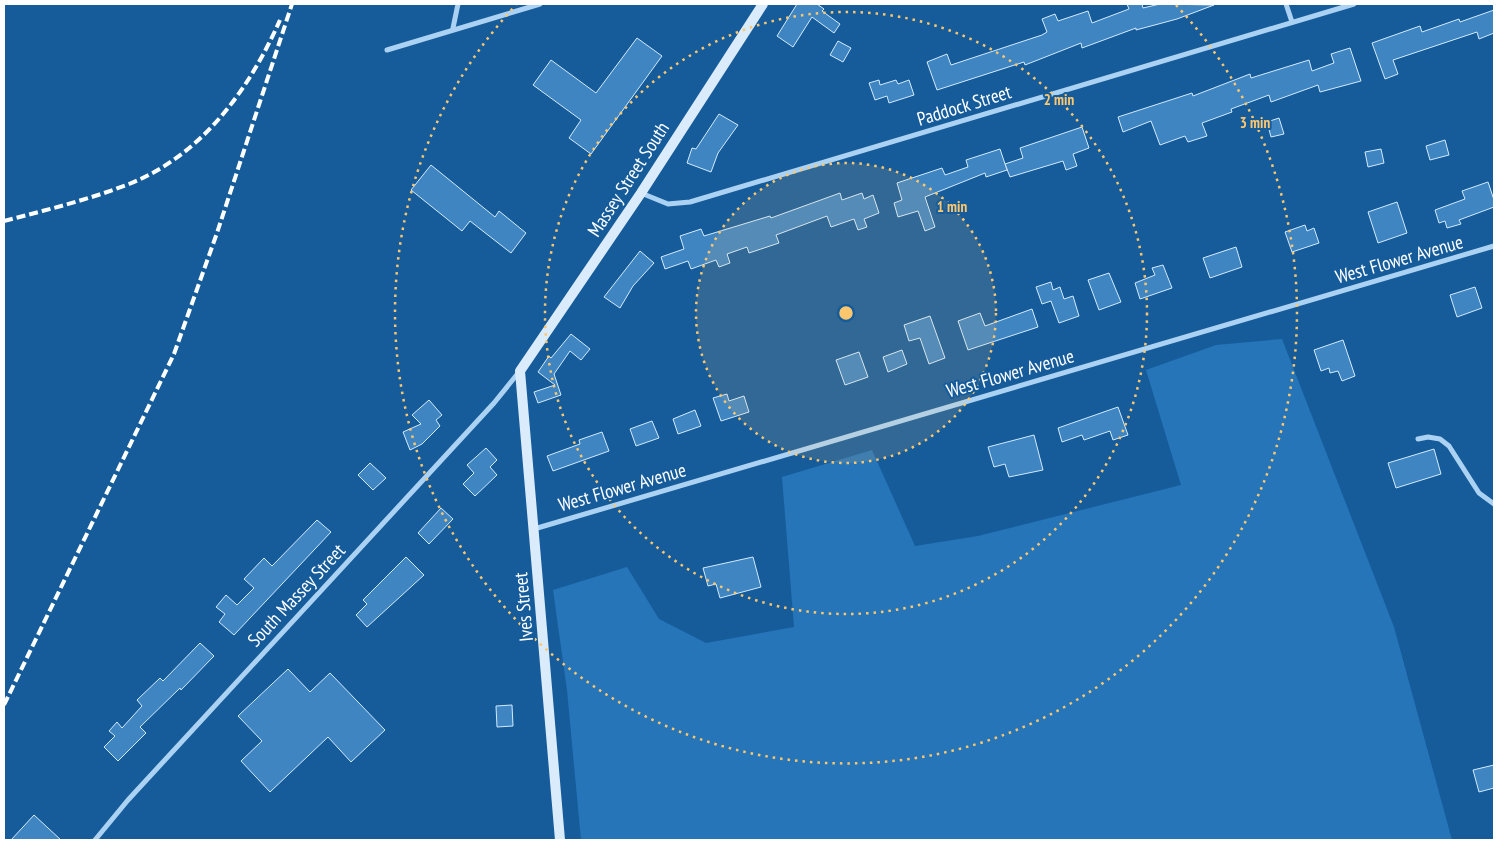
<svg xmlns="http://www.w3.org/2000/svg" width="1498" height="844" font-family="'PT Sans Narrow',sans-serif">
	<rect width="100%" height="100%" fill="#165c9b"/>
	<polygon fill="#2575b8" points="1282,339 1394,627 1452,840 581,840 567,690 553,590 627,567 659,619 706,643 794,627 782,477 872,450 915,546 978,536 1181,485 1146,370 1216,345"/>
	<g fill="#3e85c2" stroke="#d3eafd">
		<polygon points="797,4 817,4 824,9 822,11 840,24 834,33 812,17 793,47 777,36"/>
		<polygon points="1127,4 1142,4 1143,8 1160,4 1214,5 1177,19 1136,30 1136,28 1082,48 1081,43 1025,65 1024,62 937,90 927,62 947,54 951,65 1042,35 1047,32 1042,19 1055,14 1058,21 1088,11 1092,23 1129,9"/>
		<polygon points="1494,10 1494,33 1479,39 1477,32 1393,60 1398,74 1385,79 1372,43 1420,26 1422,32 1459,19 1460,22"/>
		<polygon points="637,38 662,56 591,154 569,138 581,120 533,85 551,60 596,93"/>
		<polygon points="838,41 851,48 843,62 830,55"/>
		<polygon points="1350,48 1361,81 1320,92 1318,85 1271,102 1269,95 1231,109 1232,112 1202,123 1207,136 1188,142 1185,136 1160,145 1151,121 1123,132 1118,117 1192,93 1193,96 1250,74 1251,78 1309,60 1312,71 1334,63 1331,54"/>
		<polygon points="879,80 880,85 896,80 898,84 909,80 914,95 889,103 887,96 875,100 869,83"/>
		<polygon points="719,114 738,125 718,153 711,172 687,163 692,148 696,149"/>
		<polygon points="1279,118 1284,134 1271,137 1267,122"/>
		<polygon points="1082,127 1089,148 1073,154 1077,166 1066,170 1063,161 1010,177 1005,164 1023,158 1020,148"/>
		<polygon points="1445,140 1449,155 1430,160 1426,146"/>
		<polygon points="1000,149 1007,170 986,177 985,173 925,197 935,227 925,231 918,211 898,217 894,203 902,200 897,183 942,168 945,175 968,167 966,160"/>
		<polygon points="1381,149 1384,163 1368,167 1365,152"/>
		<polygon points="431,165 495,217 499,211 526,233 511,253 470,221 462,231 411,190"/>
		<polygon points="1488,182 1494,200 1494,207 1459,220 1461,224 1447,228 1445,221 1439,223 1435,210 1465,199 1462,191"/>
		<polygon points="840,193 842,200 862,193 864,199 873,195 879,213 864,219 867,227 858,230 854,219 831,227 827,216 776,235 779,243 749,253 747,247 727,254 730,263 719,267 716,260 691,269 688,261 665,269 661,257 684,249 680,236 701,229 704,236 770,216 771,218"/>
		<polygon points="1397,202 1407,233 1378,243 1368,212"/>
		<polygon points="1305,225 1307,231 1314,228 1319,243 1292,252 1285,232"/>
		<polygon points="1236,247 1242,267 1210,278 1203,258"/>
		<polygon points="640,251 654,263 633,286 620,308 604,297"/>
		<polygon points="1163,265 1172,288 1140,299 1135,283 1155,275 1152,268"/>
		<polygon points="1109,273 1121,302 1099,310 1088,280"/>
		<polygon points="1051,282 1053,290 1060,287 1064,299 1073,296 1079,316 1059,323 1051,301 1042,304 1036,287"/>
		<polygon points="1475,287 1482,308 1457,317 1450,295"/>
		<polygon points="1032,309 1038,327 968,350 958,321 980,313 985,326"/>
		<polygon points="930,316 945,358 929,364 920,338 909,341 904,325"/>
		<polygon points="571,334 590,349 581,360 570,351 554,374 561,395 538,403 534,392 555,385 538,372 549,356 551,358"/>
		<polygon points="1343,340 1355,376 1342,381 1338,371 1330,373 1329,368 1321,371 1314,350"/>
		<polygon points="902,350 907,364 888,372 883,357"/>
		<polygon points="859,352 868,377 845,385 836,360"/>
		<polygon points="727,394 729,401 744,396 749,412 721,421 713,398"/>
		<polygon points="429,400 442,415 436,420 440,426 422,444 410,450 403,432 421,424 412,415"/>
		<polygon points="1118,407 1128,435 1113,440 1110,431 1084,440 1082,435 1062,442 1058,428"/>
		<polygon points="695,410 701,426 678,434 673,419"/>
		<polygon points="652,421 659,438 636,446 630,429"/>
		<polygon points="602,432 609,451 553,471 547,456 580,444 579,440"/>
		<polygon points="1034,435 1043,470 1009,477 1005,464 994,467 988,447"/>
		<polygon points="486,448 497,460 490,467 497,475 475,496 463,484 474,473 467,465"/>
		<polygon points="1434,449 1441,474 1396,488 1388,463"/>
		<polygon points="370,463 386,478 373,490 358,475"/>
		<polygon points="441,508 453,519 429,544 418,533"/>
		<polygon points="317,520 331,532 234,635 219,622 225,614 216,607 226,595 237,605 254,588 244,579 264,558 272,566"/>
		<polygon points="406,557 424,575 367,627 356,615 367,604 363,600"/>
		<polygon points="753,557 761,587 720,598 716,584 708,586 703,568"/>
		<polygon points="200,643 214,656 181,690 180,688 140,727 146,733 118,761 104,747 115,736 109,731 117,722 122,728 142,706 137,700 160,678 163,681"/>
		<polygon points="288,669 310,692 330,673 385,730 351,762 328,737 270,792 241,761 262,741 238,716"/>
		<polygon points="512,705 513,726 497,727 496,706"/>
		<polygon points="1494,765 1494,788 1479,792 1473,770"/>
		<polygon points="34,815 61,840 11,840"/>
	</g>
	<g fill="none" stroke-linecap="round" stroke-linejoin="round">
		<g stroke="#abd2f3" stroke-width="5">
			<polyline points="1286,4 1292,22"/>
			<polyline points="453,28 458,4"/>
			<polyline points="387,50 540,4"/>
			<polyline points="641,193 668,204 690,202 1354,4"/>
			<polyline points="1418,439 1428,437 1440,439 1449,446 1479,493 1494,504"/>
			<polyline points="534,529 1494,246"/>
			<polyline points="95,840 128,800 494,403 519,372"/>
		</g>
		<polyline stroke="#daecfc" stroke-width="10" points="560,840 520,371 641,193 763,4"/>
		<g stroke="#fff" stroke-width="4" stroke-dasharray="9 4" stroke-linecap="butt">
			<path d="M 4,221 C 46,210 88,200 129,184 C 202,155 249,90 280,20"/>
			<polyline points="4,705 174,354 217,233 292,4"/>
		</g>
	</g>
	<circle cx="846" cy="313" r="150" fill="#ffc76d" fill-opacity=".12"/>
	<g fill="none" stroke="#ffc76d" stroke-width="2.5" stroke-dasharray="2.5 5">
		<circle cx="846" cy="313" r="150"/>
		<circle cx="846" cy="313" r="301"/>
		<path d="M1176 5A451 451 0 1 1 516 5"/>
	</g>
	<g text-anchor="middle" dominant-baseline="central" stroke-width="4" stroke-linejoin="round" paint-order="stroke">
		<g font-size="19" fill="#fff" stroke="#165c9b">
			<text transform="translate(964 105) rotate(-17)">Paddock Street</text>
			<text transform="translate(628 179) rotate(-57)">Massey Street South</text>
			<text transform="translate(1399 259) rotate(-16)">West Flower Avenue</text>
			<text transform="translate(1010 373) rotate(-16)">West Flower Avenue</text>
			<text transform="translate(622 487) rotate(-16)">West Flower Avenue</text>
			<text transform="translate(296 595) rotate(-47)">South Massey Street</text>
			<text transform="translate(523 607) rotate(-95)">Ives Street</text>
		</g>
	</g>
	<circle cx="846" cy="313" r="8" fill="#ffc76d" stroke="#165c9b" stroke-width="2.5"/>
	<g font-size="15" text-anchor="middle" font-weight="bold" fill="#ffc76d" stroke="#165c9b" stroke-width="4" stroke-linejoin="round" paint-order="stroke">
		<text x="1059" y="105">2 min</text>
		<text x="1255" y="128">3 min</text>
		<text x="952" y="212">1 min</text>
	</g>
	<rect width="1498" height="844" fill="none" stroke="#ffffff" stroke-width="10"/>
</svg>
